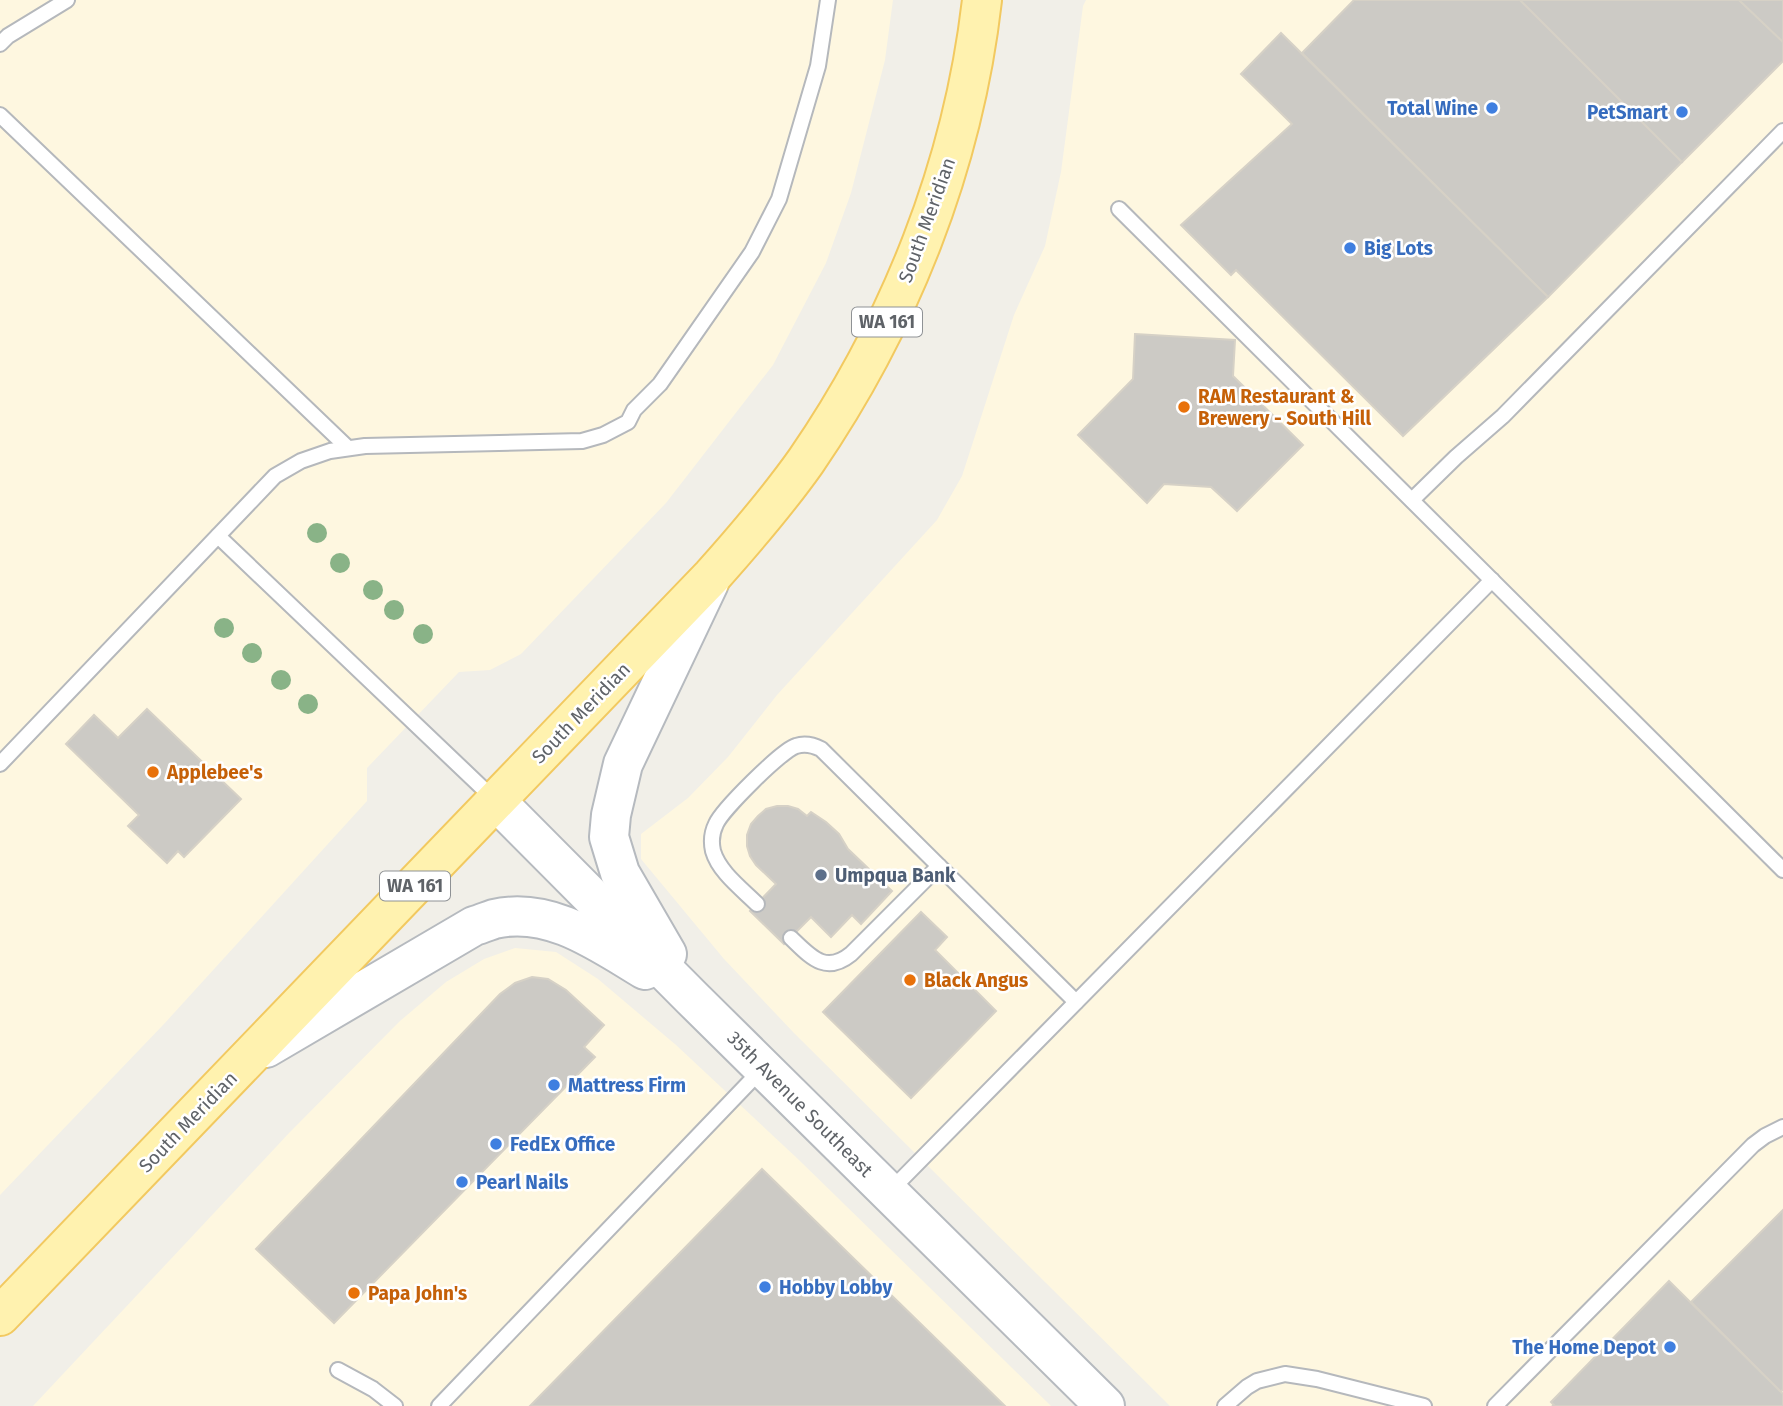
<svg xmlns="http://www.w3.org/2000/svg" width="1783" height="1406" font-family="'Fira Sans',sans-serif">
	<rect width="100%" height="100%" fill="#f1efe8"/>
	<g fill="#fef7e0">
		<polygon points="0,0 893,0 885,60 851,193 826,263 773,365 666,503 521,654 490,670 459,672 367,768 367,801 164,1024 0,1195"/>
		<polygon points="1086,0 1783,0 1783,1406 1170,1406 794,1033 724,959 641,859 641,834 688,798 728,757 777,695 937,520 962,476 1014,315 1045,246 1061,172 1083,6"/>
		<polygon points="515,948 556,952 598,979 676,1045 799,1160 1051,1406 33,1406 290,1132 400,1021 446,982 484,959"/>
	</g>
	<g fill="#cccac5" stroke="#d6d1c6" stroke-width="2">
		<polygon points="1354,0 1520,0 1682,162 1548,297 1302,53"/>
		<polygon points="1520,0 1739,0 1783,42 1783,61 1682,162"/>
		<polygon points="1739,0 1783,0 1783,42"/>
		<polygon points="1281,33 1548,297 1403,436 1236,270 1231,275 1181,225 1292,124 1241,74"/>
		<polygon points="1135,334 1235,340 1233,376 1303,445 1237,511 1211,487 1164,484 1147,503 1078,435 1133,379"/>
		<polygon points="147,709 241,799 184,857 178,851 167,863 128,826 139,815 66,744 94,715 118,738"/>
		<polygon points="777,806 788,806 798,809 807,816 811,812 826,822 839,834 848,849 892,891 861,924 852,915 831,937 811,917 784,944 750,911 776,884 756,865 750,856 747,846 747,835 751,824 758,816 766,809"/>
		<polygon points="921,912 947,937 935,950 996,1011 911,1098 823,1012"/>
		<polygon points="532,977 548,979 566,990 604,1025 584,1047 595,1057 334,1323 256,1249 500,994 515,983"/>
		<polygon points="762,1169 1005,1406 530,1406"/>
		<polygon points="1783,1210 1783,1389 1781,1392 1691,1302"/>
		<polygon points="1669,1281 1783,1394 1783,1406 1552,1406 1554,1405 1551,1402"/>
	</g>
	<g fill="none" stroke-linecap="round" stroke-linejoin="round">
		<defs>
			<g id="lane">
				<polyline points="0,44 8,36 67,0"/>
				<polyline points="0,115 348,448"/>
				<polyline points="1119,209 1783,870"/>
				<polyline points="1412,500 1456,457 1503,416 1783,131"/>
				<polyline points="218,536 495,800"/>
				<polyline points="0,764 275,476 301,461 330,451 365,446 582,441 603,435 628,422 634,410 660,384 752,252 779,199 818,66 828,0"/>
				<path d="M 757,904 C 742,889 719,872 713,851 C 711,842 712,832 716,824 C 722,810 782,750 796,746 C 805,743 813,745 821,749 L 1076,1002"/>
				<path d="M 791,938 C 810,956 825,975 851,954 L 939,866"/>
				<polyline points="890,1191 1492,580"/>
				<polyline points="338,1370 373,1389 395,1406"/>
				<polyline points="439,1406 763,1068"/>
				<polyline points="1225,1406 1247,1387 1257,1381 1285,1374 1317,1379 1424,1406"/>
				<polyline points="1495,1406 1753,1145 1765,1136 1783,1127"/>
			</g>
			<g id="secondary">
				<polyline points="496,801 692,998 1105,1406"/>
				<polyline points="667,954 620,873 609,837 611,815 623,764 709,583"/>
				<path d="M 266,1048 L 474,926 C 481,924 488,921 494,919 C 550,906 600,943 645,970"/>
			</g>
			<path id="primary" d="M 0,1316 L 712,576 C 745,539 777,502 806,461 C 900,324 963,166 982,0"/>
		</defs>
		<use href="#lane" stroke="#b5b8bc" stroke-width="18"/>
		<use href="#secondary" stroke="#b6babf" stroke-width="42"/>
		<use href="#primary" stroke="#f2c960" stroke-width="42"/>
		<use href="#lane" stroke="#fff" stroke-width="14"/>
		<use href="#secondary" stroke="#fff" stroke-width="38"/>
		<use href="#primary" stroke="#fff2af" stroke-width="38"/>
	</g>
	<g fill="#89b387">
		<circle cx="317" cy="533" r="10"/>
		<circle cx="340" cy="563" r="10"/>
		<circle cx="373" cy="590" r="10"/>
		<circle cx="394" cy="610" r="10"/>
		<circle cx="224" cy="628" r="10"/>
		<circle cx="423" cy="634" r="10"/>
		<circle cx="252" cy="653" r="10"/>
		<circle cx="281" cy="680" r="10"/>
		<circle cx="308" cy="704" r="10"/>
	</g>
	<g fill="#3f7fe0" stroke="#fff" stroke-width="2.5">
		<circle cx="1492" cy="108" r="7"/>
		<circle cx="1682" cy="112" r="7"/>
		<circle cx="1350" cy="248" r="7"/>
		<circle cx="554" cy="1085" r="7"/>
		<circle cx="496" cy="1144" r="7"/>
		<circle cx="462" cy="1182" r="7"/>
		<circle cx="765" cy="1287" r="7"/>
		<circle cx="1670" cy="1347" r="7"/>
	</g>
	<g fill="#e8710a" stroke="#fff" stroke-width="2.5">
		<circle cx="1184" cy="407" r="7"/>
		<circle cx="153" cy="772" r="7"/>
		<circle cx="910" cy="980" r="7"/>
		<circle cx="354" cy="1293" r="7"/>
	</g>
	<circle fill="#5c6f8a" stroke="#fff" stroke-width="2.5" cx="821" cy="875" r="7"/>
	<g text-anchor="middle" dominant-baseline="central" stroke-width="5" stroke-linejoin="round" paint-order="stroke">
		<g fill="#fff" stroke="#8f9295" stroke-width="2">
			<rect x="852" y="307.5" width="70" height="29" rx="5"/>
			<rect x="380" y="871.5" width="70" height="29" rx="5"/>
		</g>
		<g font-size="18" font-weight="bold" fill="#5f6368">
			<text x="887" y="322">WA 161</text>
			<text x="415" y="886">WA 161</text>
		</g>
		<g font-size="19" font-weight="bold" fill="#366cbe" stroke="#fff" text-anchor="start">
			<text x="1478" y="108" text-anchor="end">Total Wine</text>
			<text x="1668" y="112" text-anchor="end">PetSmart</text>
			<text x="1364" y="248">Big Lots</text>
			<text x="568" y="1085">Mattress Firm</text>
			<text x="510" y="1144">FedEx Office</text>
			<text x="476" y="1182">Pearl Nails</text>
			<text x="779" y="1287">Hobby Lobby</text>
			<text x="1656" y="1347" text-anchor="end">The Home Depot</text>
		</g>
		<g font-size="19" fill="#5f6368" stroke="#fff">
			<text transform="translate(927 220) rotate(-70)">South Meridian</text>
			<text transform="translate(581 713) rotate(-46)">South Meridian</text>
			<text transform="translate(800 1104) rotate(45)">35th Avenue Southeast</text>
			<text transform="translate(188 1122) rotate(-46)">South Meridian</text>
		</g>
		<g font-size="19" font-weight="bold" fill="#c56008" stroke="#fff" text-anchor="start">
			<text x="1198" y="396">RAM Restaurant &amp;<tspan x="1198" dy="22">Brewery - South Hill</tspan></text>
			<text x="167" y="772">Applebee's</text>
			<text x="924" y="980">Black Angus</text>
			<text x="368" y="1293">Papa John's</text>
		</g>
		<g font-size="19" font-weight="bold" fill="#4e5e75" stroke="#fff" text-anchor="start">
			<text x="835" y="875">Umpqua Bank</text>
		</g>
	</g>
</svg>
